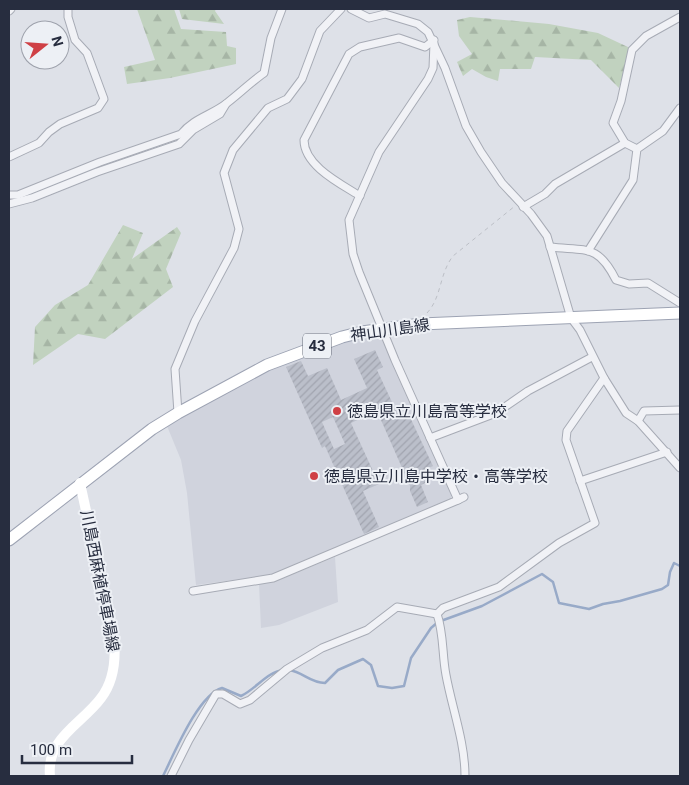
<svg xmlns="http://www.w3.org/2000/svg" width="689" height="785" font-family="Roboto,'Noto Sans JP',sans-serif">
	<defs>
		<pattern id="forest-firs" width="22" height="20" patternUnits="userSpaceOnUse" patternTransform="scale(1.25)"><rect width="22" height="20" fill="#c1d2bf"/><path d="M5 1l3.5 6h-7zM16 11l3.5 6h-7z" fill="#a6b5a5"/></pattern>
		<pattern id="building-hatch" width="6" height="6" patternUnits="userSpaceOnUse" patternTransform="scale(1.25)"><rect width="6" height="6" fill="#bbbfca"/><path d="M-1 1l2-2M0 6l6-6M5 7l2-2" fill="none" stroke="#a1a4af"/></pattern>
	</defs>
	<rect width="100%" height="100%" fill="#dee1e8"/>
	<g fill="#d0d3dd">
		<polygon points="380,334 451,494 451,499 271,575 196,585 187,493 181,460 167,426 268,370 352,339"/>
		<polygon points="335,557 338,602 279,625 261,628 259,584 286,577"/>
	</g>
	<g fill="url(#forest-firs)">
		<polygon points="137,9 174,9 181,29 226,32 227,46 236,48 236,64 170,78 127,84 124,67 155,60"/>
		<polygon points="179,9 216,9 215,11 224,24 182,19"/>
		<polygon points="470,17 549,24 598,33 630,48 619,88 591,60 535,57 531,69 500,69 498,81 486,77 472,69 463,76 457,62 472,54 459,36 457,20"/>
		<polygon points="123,225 143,233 132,259 177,227 181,233 166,269 173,287 105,339 78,334 33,365 35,327 55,305 88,285"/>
	</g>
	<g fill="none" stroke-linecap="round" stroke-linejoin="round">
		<g stroke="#98aac8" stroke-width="2.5">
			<path d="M 289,670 C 303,672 310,683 325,683 L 338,670 L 363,659 L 371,665 L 378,686 L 392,688 L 404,686 L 411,658 L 431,628 L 438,622 L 482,606 L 542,574 L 553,582 L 559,603 L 589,609 L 603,604 L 620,601 L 662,589 L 668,585 L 670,572 L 674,563 L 680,566"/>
			<path d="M 163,776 C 174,754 198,695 222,688 L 241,696 C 256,689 267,672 283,670"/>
		</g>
	</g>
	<path fill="url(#building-hatch)" fill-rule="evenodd" d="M 375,350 L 383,367 L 377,370 L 399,417 L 408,413 L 433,466 L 422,471 L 427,482 L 421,485 L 428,502 L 417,507 L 410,491 L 410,486 L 377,411 L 351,423 L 379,484 L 363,491 L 379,527 L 364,534 L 325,446 L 322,448 L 286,367 L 301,361 L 308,376 L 327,368 L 341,400 L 367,388 L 354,359 ZM 333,417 L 345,444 L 334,449 L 322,422 Z"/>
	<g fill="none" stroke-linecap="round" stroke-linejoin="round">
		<defs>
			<g id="street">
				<polyline points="351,9 369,18 385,14 418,24 428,32 445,68 466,126 481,152 502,183 531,214 547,236 571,318 580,330 604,378 626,413 638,421 680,468"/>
				<polyline points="9,11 11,9"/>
				<polyline points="434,43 433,68 428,79 379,152 349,220 353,254 359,272 395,360 458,500 464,497"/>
				<polyline points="637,149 625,143 613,123 621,101 632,50 646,36 680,17"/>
				<polyline points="9,157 39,143 49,132 60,124 98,108 104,99 87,53 75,40 68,17 68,9"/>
				<path d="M 9,195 L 18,195 L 100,162 L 181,134 C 194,118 212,115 227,103 C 240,93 251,82 264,73 L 271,38 L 282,9"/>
				<path d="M 360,196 C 341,184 304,166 304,140 L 349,54 L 360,47 L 399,38 L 425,47 L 434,40"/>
				<polyline points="9,204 32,198 97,172 179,144 193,130 220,114 226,104"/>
				<polyline points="523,207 545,194 555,184 625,143"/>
				<path d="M 550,247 C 587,251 598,244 616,280 L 629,284 L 648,283 L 680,303"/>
				<polyline points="588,251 633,180 637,149 663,131 680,108"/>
				<polyline points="178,413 175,369 195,321 234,248 239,229 224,173 233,150 268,108 287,99 302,79 320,31 341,9"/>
				<polyline points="638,421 644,411 680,410"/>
				<polyline points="430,438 496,413 528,391 592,357"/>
				<polyline points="580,481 667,452"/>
				<polyline points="193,591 273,578 458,500"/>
				<polyline points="437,614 443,608 499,587 559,543 595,523 566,440 567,431 604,378"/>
				<path d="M 437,614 C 444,634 442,655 446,675 C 452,708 465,742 465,776"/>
				<polyline points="171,776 189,740 216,694 223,694 240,704 250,700 287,669 322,648 367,630 397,607 437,614"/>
			</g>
			<polyline id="primary" points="9,540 152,429 178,413 267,365 342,337 362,332 421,324 680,313"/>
		</defs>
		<use href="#street" stroke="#a7abb5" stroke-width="9"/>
		<use href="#primary" stroke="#9da3b3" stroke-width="13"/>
		<path stroke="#bcbfc6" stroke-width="1" stroke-dasharray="4 4" stroke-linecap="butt" d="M 427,313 C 442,297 439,274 453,256 L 515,206"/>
		<use href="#street" stroke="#f1f2f6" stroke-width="7"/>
		<path stroke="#fff" stroke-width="10" d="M 50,776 C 46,738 82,724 101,698 C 114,681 116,660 114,639 L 80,483"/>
		<use href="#primary" stroke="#fff" stroke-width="11"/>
	</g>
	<g fill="#cf4045" stroke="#edf0f5" stroke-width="2">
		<circle cx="337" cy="411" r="5"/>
		<circle cx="314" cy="476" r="5"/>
	</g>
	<g text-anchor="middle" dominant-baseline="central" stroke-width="4" stroke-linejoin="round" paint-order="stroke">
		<rect fill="#edf0f5" stroke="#626876" stroke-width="1" x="303" y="333.5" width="28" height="25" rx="4"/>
		<g font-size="15" font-weight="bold" fill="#272d3f">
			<text x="317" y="346">43</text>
		</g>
		<g font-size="16" fill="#272d3f" stroke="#edf0f5">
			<text transform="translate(390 330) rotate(-8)">神山川島線</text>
			<text transform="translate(100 581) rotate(79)">川島西麻植停車場線</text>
		</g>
		<g font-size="16" fill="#272d3f" stroke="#edf0f5" text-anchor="start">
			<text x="347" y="411">徳島県立川島高等学校</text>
			<text x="324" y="476">徳島県立川島中学校・高等学校</text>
		</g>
	</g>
	<rect width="689" height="785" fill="none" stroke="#272d3f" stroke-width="20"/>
	<g transform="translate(45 45) rotate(73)"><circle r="24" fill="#edf0f5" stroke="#9ea2ac"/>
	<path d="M0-4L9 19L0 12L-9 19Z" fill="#cf4045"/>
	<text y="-8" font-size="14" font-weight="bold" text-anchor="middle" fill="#272d3f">N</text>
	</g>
	<path d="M22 755v8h110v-8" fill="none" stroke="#272d3f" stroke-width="2.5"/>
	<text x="30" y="755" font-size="15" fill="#272d3f" stroke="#edf0f5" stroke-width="4" paint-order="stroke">100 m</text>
</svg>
